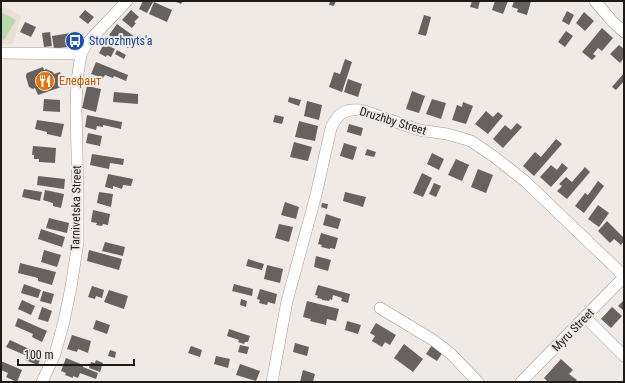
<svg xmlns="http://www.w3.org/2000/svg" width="625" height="383" font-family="'Roboto Condensed',sans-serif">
	<rect width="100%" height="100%" fill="#efeae6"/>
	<polygon fill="#eaded5" points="1,4 21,16 13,44 1,44"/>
	<polygon fill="#b9daad" points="1,12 16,20 4,40 1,38"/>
	<g fill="#67625f">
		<polygon points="143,1 153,2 147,13 139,9"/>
		<polygon points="174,1 183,1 181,4"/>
		<polygon points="330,1 336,1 334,6 329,5"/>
		<polygon points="472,1 480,1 478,9 470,7"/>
		<polygon points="495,1 508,1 503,14 492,10"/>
		<polygon points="514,1 531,1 527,15 517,12 518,9 512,7"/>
		<polygon points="154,2 172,10 167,22 149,14"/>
		<polygon points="85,10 94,17 88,24 79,17"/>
		<polygon points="131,10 139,17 134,22 136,23 132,28 122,20"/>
		<polygon points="567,11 574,15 569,25 562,21"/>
		<polygon points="584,12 594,21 585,31 576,23"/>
		<polygon points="424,15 431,17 426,36 418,34"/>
		<polygon points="25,22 36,27 31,37 20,32"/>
		<polygon points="117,24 135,37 128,48 109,35"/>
		<polygon points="602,28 613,38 602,51 598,48 593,54 596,56 592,60 582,52"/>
		<polygon points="566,31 573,36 565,47 558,42"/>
		<polygon points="50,32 52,46 44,47 42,33"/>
		<polygon points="77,32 79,45 54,49 52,36"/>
		<polygon points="104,44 115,49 111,57 107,55 106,57 99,53"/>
		<polygon points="619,45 624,49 624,58 620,63 610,54"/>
		<polygon points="117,50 126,55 124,59 115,54"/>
		<polygon points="345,59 352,62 342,92 329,87 334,72 340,74"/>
		<polygon points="96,62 128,75 126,81 114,76 113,78 105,75 103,78 91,74"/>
		<polygon points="43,67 44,70 46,69 53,72 54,74 60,72 64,86 38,95 35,88 33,89 29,87 26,77 26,75 27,73"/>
		<polygon points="624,73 624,81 616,90 612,87"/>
		<polygon points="348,79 362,84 358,97 344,92"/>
		<polygon points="87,86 101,89 96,112 82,108"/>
		<polygon points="412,91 425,96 419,113 406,109"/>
		<polygon points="114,92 138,94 138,104 113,102"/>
		<polygon points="289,97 301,100 299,106 288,102"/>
		<polygon points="44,99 60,100 60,112 43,111"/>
		<polygon points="432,99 446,103 441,119 426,114"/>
		<polygon points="307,101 322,105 319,120 304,116"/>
		<polygon points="463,102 473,106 466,124 452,120 457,105 462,107"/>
		<polygon points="486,111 493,117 498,112 503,116 488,134 475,124"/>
		<polygon points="87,115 122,122 121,129 103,125 103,127 97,126 96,130 85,127"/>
		<polygon points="275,115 284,117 282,124 273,122"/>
		<polygon points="37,120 64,124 61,137 47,134 47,132 35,129"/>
		<polygon points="299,121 318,126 315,141 295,137"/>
		<polygon points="517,123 522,127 503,148 493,139 505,125 511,130"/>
		<polygon points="349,124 363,128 361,136 347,132"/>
		<polygon points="88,133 102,136 100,146 86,143"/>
		<polygon points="556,139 562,144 534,176 523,166 535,152 541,157"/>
		<polygon points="294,142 312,147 308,161 290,157"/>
		<polygon points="344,143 357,147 353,160 340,156"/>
		<polygon points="33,146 56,148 55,163 39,162 39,159 34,159 34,155 32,155"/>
		<polygon points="367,149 376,152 374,157 365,155"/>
		<polygon points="432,153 444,159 439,170 427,164"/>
		<polygon points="92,154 124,159 123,165 110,163 109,169 90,165"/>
		<polygon points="456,159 469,165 462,181 448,175"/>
		<polygon points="562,163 568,168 551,187 540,177 551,165 557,170"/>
		<polygon points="585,167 590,172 567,199 557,191 562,186 559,184 566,177 572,182"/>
		<polygon points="478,169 493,175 486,193 471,187"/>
		<polygon points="422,173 432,178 423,197 413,193"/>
		<polygon points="108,174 133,179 131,186 123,185 122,189 113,186 113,189 105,187"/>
		<polygon points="38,176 65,179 64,189 37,185"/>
		<polygon points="598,181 604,186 584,213 575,206 585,193 588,195"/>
		<polygon points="434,183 441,186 436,197 429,194"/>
		<polygon points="24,189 42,192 40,201 22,197"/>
		<polygon points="45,190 64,194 61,208 53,206 53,203 43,200"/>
		<polygon points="99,192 113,194 111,207 97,203"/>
		<polygon points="345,192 366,197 363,207 343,201"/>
		<polygon points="285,202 299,207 296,219 281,215"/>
		<polygon points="322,203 328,204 327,209 321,207"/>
		<polygon points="598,205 609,213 599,227 588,219"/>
		<polygon points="93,210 110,214 108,225 103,224 102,226 96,225 97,223 91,222"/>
		<polygon points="326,214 341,219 338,229 323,225"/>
		<polygon points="49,218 69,223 67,233 46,228"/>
		<polygon points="607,221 624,238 624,241 621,245 614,239 610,243 598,231"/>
		<polygon points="279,224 293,227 289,242 275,238"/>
		<polygon points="41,229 65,237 62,247 38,239"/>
		<polygon points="321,233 338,238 335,249 330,248 330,249 321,247 322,245 318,244"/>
		<polygon points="105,242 125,247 123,256 102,251"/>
		<polygon points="44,250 61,255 57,267 41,262"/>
		<polygon points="89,250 122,259 119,270 87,261"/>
		<polygon points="316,256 331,260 328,271 314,267"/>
		<polygon points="248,259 264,264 262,270 246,266"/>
		<polygon points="20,263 56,272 52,285 38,281 38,278 18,273"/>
		<polygon points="267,265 283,269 280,283 264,279"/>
		<polygon points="24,284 41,290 38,298 21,293"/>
		<polygon points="234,284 253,289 252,296 232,291"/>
		<polygon points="318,285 350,294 348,303 341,301 342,298 333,295 332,300 330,299 329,301 322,300 322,299 317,298 318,296 315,295"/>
		<polygon points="92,286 104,290 102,298 96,296 95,299 88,297"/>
		<polygon points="260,289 277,294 275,304 268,302 267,305 259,303 260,300 257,299"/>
		<polygon points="109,290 128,296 124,309 104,302"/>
		<polygon points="43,291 54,294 51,304 40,301"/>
		<polygon points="241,299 247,301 246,307 240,305"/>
		<polygon points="22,300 35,306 31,315 18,309"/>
		<polygon points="624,300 624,311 618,306"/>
		<polygon points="307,301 339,309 336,321 327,319 326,325 310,321 311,319 303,317"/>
		<polygon points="42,307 52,311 48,322 38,319"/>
		<polygon points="612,307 622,316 611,328 601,319"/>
		<polygon points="18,318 47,331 42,342 32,337 33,334 15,326"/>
		<polygon points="96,320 110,325 107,334 93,329"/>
		<polygon points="347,321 361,325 358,334 345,330"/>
		<polygon points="376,323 396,335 390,345 385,342 382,347 372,341 375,336 370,333"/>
		<polygon points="229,329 250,336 248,342 245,342 244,344 238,342 239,340 227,336"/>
		<polygon points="72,335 91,341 88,353 78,349 77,352 67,349"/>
		<polygon points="10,340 42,355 38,365 25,360 27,356 6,347"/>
		<polygon points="295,343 309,347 307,356 293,352"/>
		<polygon points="404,344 423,359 413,372 394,358"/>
		<polygon points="240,345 249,347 247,354 238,352"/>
		<polygon points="432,345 443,352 437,361 426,354"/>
		<polygon points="191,346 202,350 200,357 188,353"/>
		<polygon points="110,350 116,352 115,358 108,356"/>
		<polygon points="216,356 230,359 228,368 214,364"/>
		<polygon points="66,358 83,365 83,367 98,373 96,379 80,373 78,378 73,376 73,378 65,375 66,373 61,371"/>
		<polygon points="561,359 573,370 569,374 577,380 575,382 548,382 544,378"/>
		<polygon points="96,360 103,363 100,372 89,368 91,362 95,363"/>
		<polygon points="1,361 22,370 17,382 6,377 8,373 1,370"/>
		<polygon points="240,364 260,371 256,381 236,375"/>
		<polygon points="303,370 315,374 313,382 300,382"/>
	</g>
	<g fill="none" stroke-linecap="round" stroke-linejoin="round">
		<defs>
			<g id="minor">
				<polyline points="595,1 612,21 624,32"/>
				<polyline points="1,53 81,54"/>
				<polyline points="380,308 433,340 450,353 478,382"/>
				<polyline points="585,317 624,356"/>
				<polyline points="42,382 55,354 64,321 71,287 78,242 78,201 76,107 77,80 81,54 87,43 127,1"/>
				<path d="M 272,382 L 287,301 L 316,195 L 331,128 C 337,114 345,108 361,110 L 419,130 L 447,134 L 461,138 L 471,141 L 493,156 L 525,181 L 624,276"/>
				<polyline points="521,382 624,277"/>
			</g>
		</defs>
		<use href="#minor" stroke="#a29d99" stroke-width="12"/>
		<use href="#minor" stroke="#fff" stroke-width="11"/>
	</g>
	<defs>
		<symbol id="bus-disc" viewBox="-11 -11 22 22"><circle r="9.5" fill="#1a4fb4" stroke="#efeae6"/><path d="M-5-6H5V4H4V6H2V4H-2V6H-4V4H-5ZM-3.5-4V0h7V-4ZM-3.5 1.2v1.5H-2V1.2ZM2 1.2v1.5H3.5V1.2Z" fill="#fff"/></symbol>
		<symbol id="restaurant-disc" viewBox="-11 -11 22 22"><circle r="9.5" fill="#e8710a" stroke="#efeae6"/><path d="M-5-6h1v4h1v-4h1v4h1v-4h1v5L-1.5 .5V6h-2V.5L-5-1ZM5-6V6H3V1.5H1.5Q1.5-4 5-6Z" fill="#fff"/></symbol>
	</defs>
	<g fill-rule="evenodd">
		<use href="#bus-disc" x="64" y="30" width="22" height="22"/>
		<use href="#restaurant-disc" x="34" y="70" width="22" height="22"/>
	</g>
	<g text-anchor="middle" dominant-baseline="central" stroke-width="4" stroke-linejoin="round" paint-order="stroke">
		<g font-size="12" fill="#164399" stroke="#efeae6" text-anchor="start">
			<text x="89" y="41">Storozhnyts'a</text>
		</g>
		<g font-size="12" fill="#c56008" stroke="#efeae6" text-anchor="start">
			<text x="59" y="81">Елефант</text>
		</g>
		<g font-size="12" fill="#1d1b1a" stroke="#efeae6">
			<text transform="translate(393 121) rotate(17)">Druzhby Street</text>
			<text transform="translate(76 208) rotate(-89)">Tarnivetska Street</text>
			<text transform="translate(573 330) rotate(-46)">Myru Street</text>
		</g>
	</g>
	<rect width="625" height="383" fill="none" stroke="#1d1b1a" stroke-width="4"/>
	<path d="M18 359v6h116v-6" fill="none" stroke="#1d1b1a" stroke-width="2"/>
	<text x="24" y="359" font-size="12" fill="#1d1b1a" stroke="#efeae6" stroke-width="3" paint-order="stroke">100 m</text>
</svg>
